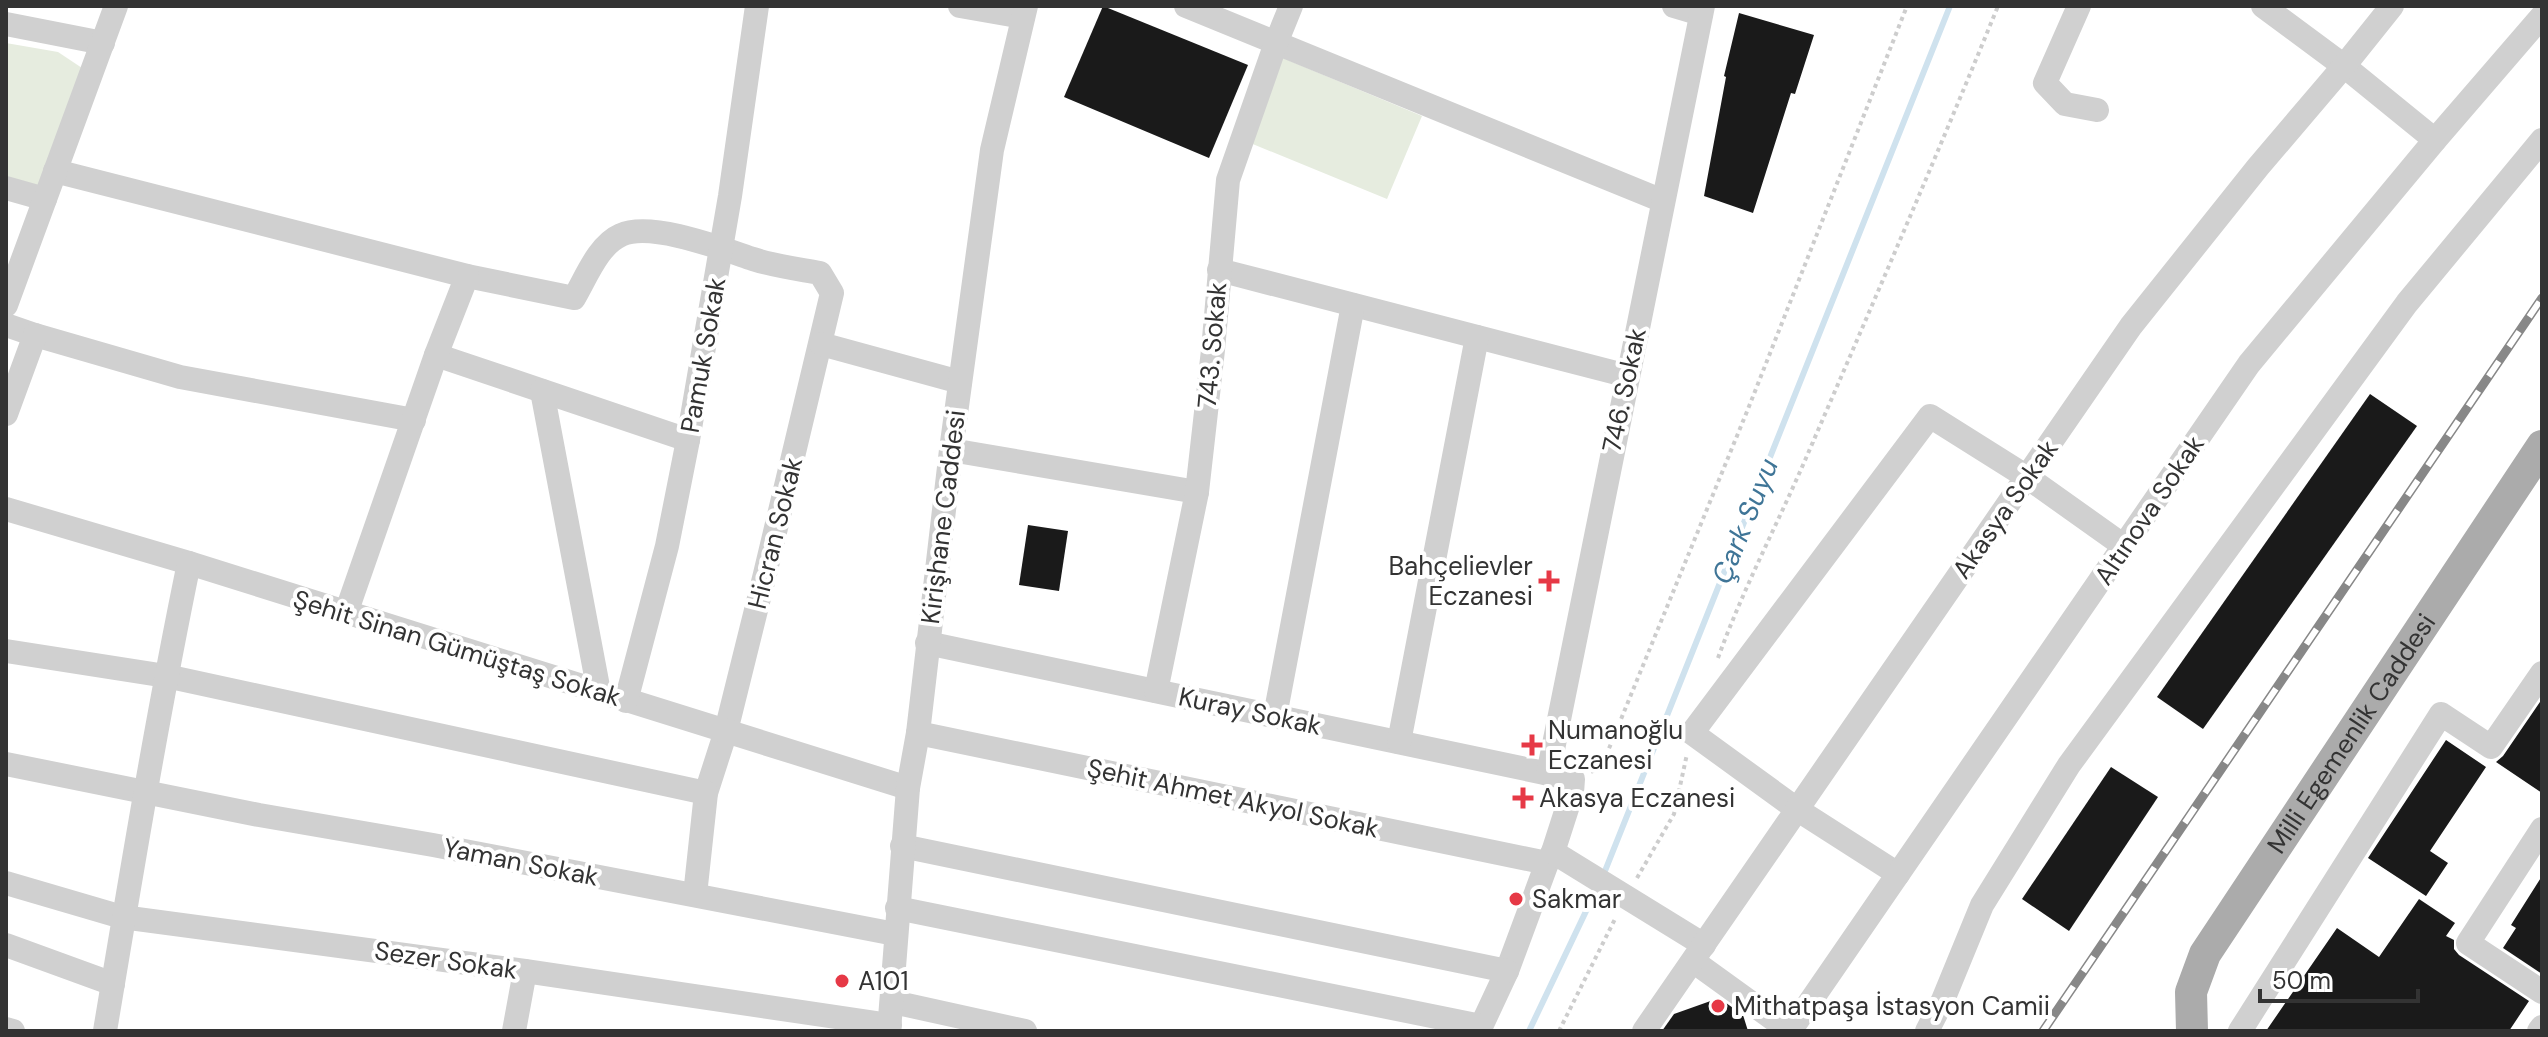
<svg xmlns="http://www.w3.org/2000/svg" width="2548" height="1037" font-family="'DM Sans',sans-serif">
	<rect width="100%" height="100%" fill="#fff"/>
	<g fill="#e6ecdf">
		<polygon points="6,43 58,52 82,68 44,194 6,183"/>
		<polygon points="1278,56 1422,116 1387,199 1243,140"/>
	</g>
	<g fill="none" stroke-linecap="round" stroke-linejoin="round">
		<g stroke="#cfe2ee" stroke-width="6">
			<polyline points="1603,876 1950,6"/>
			<polyline points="1529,1031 1598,886"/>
		</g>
	</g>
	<g fill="#1a1a1a">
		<polygon points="1103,6 1248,65 1209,158 1064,97"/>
		<polygon points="1739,13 1814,35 1795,94 1791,93 1753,213 1704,196 1726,77 1724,76"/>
		<polygon points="2370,394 2417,426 2203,729 2157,697"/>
		<polygon points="1028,525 1068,531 1059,591 1019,585"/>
		<polygon points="2542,699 2542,793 2496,762 2503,756"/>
		<polygon points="2446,740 2486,767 2430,851 2448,863 2426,896 2368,858"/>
		<polygon points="2111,767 2158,797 2069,931 2022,899"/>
		<polygon points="2542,876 2542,974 2503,948 2516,928 2511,925"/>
		<polygon points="2419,899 2455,923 2446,936 2454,940 2454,949 2459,955 2529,1001 2509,1031 2266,1031 2337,928 2379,957"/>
		<polygon points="1719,998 1743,1015 1748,1031 1662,1031 1674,1014"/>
	</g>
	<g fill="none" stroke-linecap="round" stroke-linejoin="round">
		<g stroke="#cdcdcd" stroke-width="4" stroke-dasharray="4 4" stroke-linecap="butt">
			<path d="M 1718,658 C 1743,589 1777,525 1806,458 C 1871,308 1936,158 1998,6"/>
			<polyline points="1591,772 1601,768 1748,409 1907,6"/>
			<polyline points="1637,878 1674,814 1687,754"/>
			<polyline points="1559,1031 1616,917"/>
		</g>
		<g stroke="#d0d0d0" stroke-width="24">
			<polyline points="960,6 1023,17"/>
			<polyline points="1186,6 1663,201"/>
			<polyline points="1674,6 1701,14"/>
			<polyline points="2079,6 2045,83 2065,104 2097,110"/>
			<polyline points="2263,6 2344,66 2435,140"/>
			<polyline points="6,24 103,43"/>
			<path d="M 55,171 L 467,276 L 574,298 C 586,278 598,245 621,235 C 651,221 723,249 753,259 C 774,266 798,269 820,273 L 832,293 L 765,574 L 726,731 L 706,793 L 695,895"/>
			<polyline points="6,188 45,199"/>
			<polyline points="1219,270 1628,376"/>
			<polyline points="6,305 116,6"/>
			<polyline points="6,325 35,335 180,377 414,420"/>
			<polyline points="821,344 960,382"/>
			<polyline points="436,355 688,440"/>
			<polyline points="542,391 599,692"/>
			<polyline points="6,414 35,335"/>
			<polyline points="951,450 1197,492"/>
			<polyline points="6,509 189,563 908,788"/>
			<polyline points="346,613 436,355 467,276"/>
			<polyline points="927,643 1573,779 1572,793 1553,852 1547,863 1507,971 1479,1031"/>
			<polyline points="6,651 166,676 706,793"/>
			<polyline points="1156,691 1197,492 1213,350 1228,180 1276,43 1291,6"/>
			<polyline points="626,701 667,546 688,440 730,196 757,6"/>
			<polyline points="1275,716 1353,305"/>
			<polyline points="918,733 1547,863"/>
			<polyline points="1399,742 1477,337"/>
			<polyline points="6,764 259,815 433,845 895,934"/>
			<polyline points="1548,774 1703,6"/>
			<polyline points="2542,829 2468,943 2542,992"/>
			<polyline points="902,846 1507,971"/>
			<polyline points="1553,852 1704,945"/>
			<polyline points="1898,874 1798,810 1692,733 1930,416 2027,477 2124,546"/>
			<polyline points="6,883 122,917 525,971 890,1025"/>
			<polyline points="897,908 1481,1026"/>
			<polyline points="6,945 113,984"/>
			<polyline points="1693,961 1790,1031"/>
			<polyline points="893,1002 1025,1031"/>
			<polyline points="6,1029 13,1031"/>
			<path d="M 105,1031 C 131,875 157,718 189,563"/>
			<polyline points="514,1031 525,971"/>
			<polyline points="889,1031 908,788 918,733 951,450 992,150 1026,6"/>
			<polyline points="1644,1031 2131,326 2258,167 2344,66 2392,6"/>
			<polyline points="1790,1031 2249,364 2435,140 2542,16"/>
			<polyline points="1927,1031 1943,1000 1982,905 2069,765 2407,303 2542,140"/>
			<polyline points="2240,1031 2441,714 2491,747 2542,673"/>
			<polyline points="2539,1031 2542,1027"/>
		</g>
		<path stroke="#ababab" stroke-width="32" id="s1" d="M 2192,1031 L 2191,992 L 2205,954 L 2542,446"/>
		<defs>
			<polyline id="rail" points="2043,1031 2542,298"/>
		</defs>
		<use href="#rail" stroke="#888" stroke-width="9"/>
		<use href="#rail" stroke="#fff" stroke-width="6" stroke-dasharray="18" stroke-linecap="butt"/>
	</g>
	<g fill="#e63946" stroke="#fff" stroke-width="3">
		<path d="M1545 569h8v8h8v8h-8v8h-8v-8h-8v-8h8z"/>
		<path d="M1528 733h8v8h8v8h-8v8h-8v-8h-8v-8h8z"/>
		<path d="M1519 786h8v8h8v8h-8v8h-8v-8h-8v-8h8z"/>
		<circle cx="1516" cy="899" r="8"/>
		<circle cx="842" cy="981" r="8"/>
		<circle cx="1718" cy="1006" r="8"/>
	</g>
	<g text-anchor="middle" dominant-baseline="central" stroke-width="8" stroke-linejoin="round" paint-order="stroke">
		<g font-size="26" fill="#333" stroke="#fff">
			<text transform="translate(1212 345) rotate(-85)">743. Sokak</text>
			<text transform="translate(703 355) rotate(-80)">Pamuk Sokak</text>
			<text transform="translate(1624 390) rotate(-78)">746. Sokak</text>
			<text transform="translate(2005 509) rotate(-55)">Akasya Sokak</text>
			<text transform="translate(2149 510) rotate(-56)">Altınova Sokak</text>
			<text transform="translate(943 517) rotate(-83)">Kirişhane Caddesi</text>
			<text transform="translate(775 533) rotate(-76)">Hicran Sokak</text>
			<text transform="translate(457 648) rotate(17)">Şehit Sinan Gümüştaş Sokak</text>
			<text transform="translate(1250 711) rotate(12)">Kuray Sokak</text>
			<text stroke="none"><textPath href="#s1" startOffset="344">Milli Egemenlik Caddesi</textPath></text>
			<text transform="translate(1233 798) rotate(12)">Şehit Ahmet Akyol Sokak</text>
			<text transform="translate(521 862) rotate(11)">Yaman Sokak</text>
			<text transform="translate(446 960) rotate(8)">Sezer Sokak</text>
		</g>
		<g font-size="26" fill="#333" stroke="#fff" text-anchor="start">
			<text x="1533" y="566" text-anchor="end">Bahçelievler<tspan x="1533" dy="30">Eczanesi</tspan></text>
			<text x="1548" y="730">Numanoğlu<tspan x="1548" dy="30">Eczanesi</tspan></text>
			<text x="1539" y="798">Akasya Eczanesi</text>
			<text x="1532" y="899">Sakmar</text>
			<text x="858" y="981">A101</text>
			<text x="1734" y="1006">Mithatpaşa İstasyon Camii</text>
		</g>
		<g font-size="28" font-style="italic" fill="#3f7597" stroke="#fff">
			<text transform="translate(1745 521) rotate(-68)">Çark Suyu</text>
		</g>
	</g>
	<rect width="2548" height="1037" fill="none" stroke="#333333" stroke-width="16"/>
	<path d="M2260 989v12h158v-12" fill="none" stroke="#333333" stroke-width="4"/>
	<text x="2272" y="989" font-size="24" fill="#333333" stroke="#ffffff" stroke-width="6" paint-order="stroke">50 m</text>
</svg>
